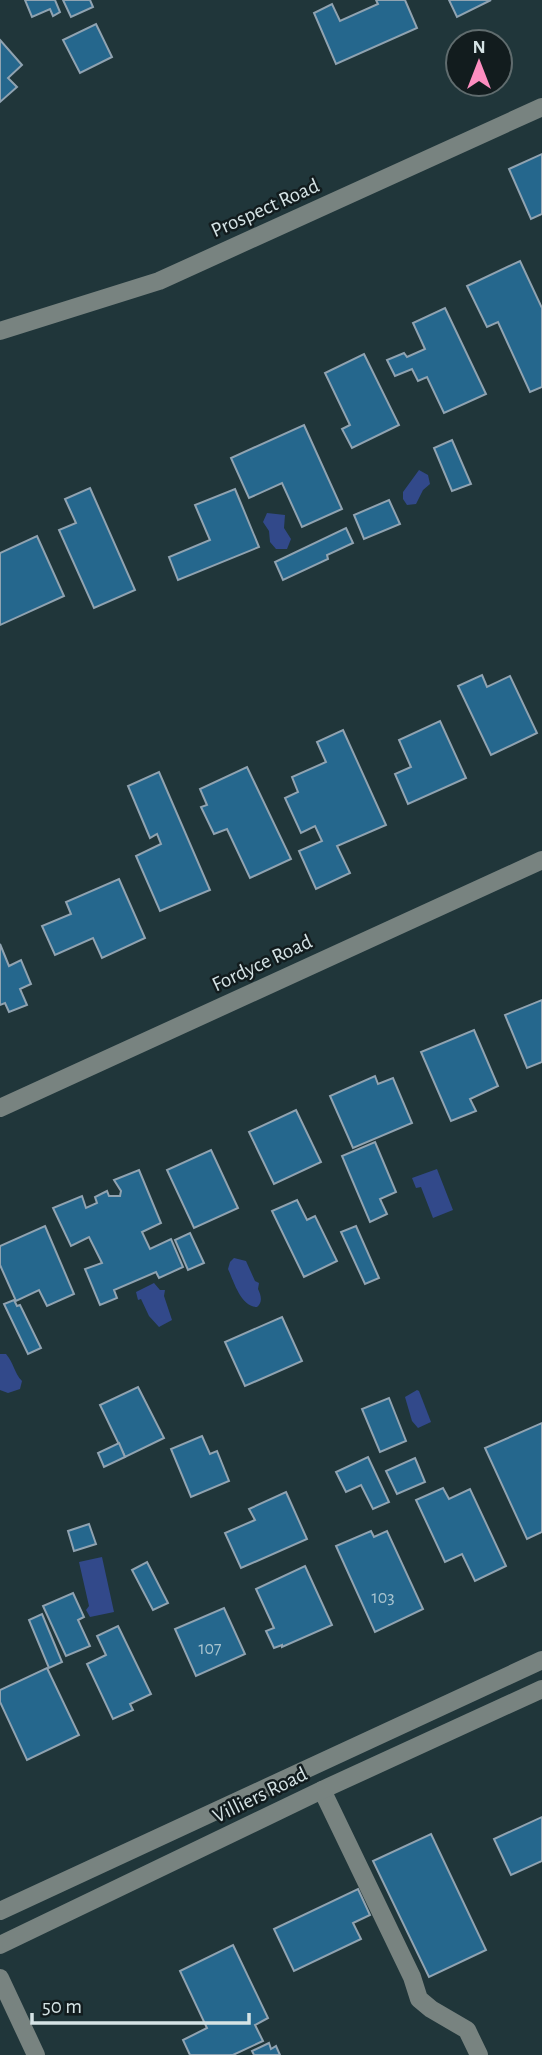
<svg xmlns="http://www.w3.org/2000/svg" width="542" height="2055" font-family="'Alegreya Sans',sans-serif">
	<rect width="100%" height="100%" fill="#20363a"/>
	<g fill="#32498a">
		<polygon points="419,470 428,475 430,484 423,490 416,504 407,505 403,499 403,492"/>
		<polygon points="267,513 285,515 284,528 291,539 287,549 276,549 270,542 269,531 263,522"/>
		<polygon points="437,1169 453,1210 433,1218 421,1187 416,1188 412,1178"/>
		<path d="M 234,1258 L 246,1261 L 255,1281 L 259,1283 L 258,1289 C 261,1295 263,1302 257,1307 C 241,1307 234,1282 228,1269 L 230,1262 Z"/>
		<polygon points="154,1283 160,1290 165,1290 164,1296 172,1320 159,1327 149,1316 141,1299 138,1300 136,1292"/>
		<path d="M 0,1354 L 6,1354 C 14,1363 14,1373 22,1381 L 20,1389 L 8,1393 L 0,1390 Z"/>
		<polygon points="417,1390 419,1391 431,1422 418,1428 412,1421 405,1397"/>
		<polygon points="102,1557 114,1612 90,1617 86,1610 89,1606 79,1562"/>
	</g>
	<g fill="#25678d" stroke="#90a3b1" stroke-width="2">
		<polygon points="25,0 55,0 60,12 53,16 50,9 32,17"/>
		<polygon points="63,0 90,0 93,7 71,17"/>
		<polygon points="376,0 405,0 417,28 336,64 314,13 332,4 340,21 378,4"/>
		<polygon points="449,0 491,0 457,17"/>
		<polygon points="96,24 112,57 80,73 63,40"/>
		<polygon points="0,40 22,65 8,78 17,87 0,102"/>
		<polygon points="542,154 542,214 531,219 509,169"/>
		<polygon points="520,261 542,308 542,387 530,392 498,322 487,327 467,286"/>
		<polygon points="445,308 486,394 444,413 427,377 418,381 412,369 395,376 387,360 404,353 407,357 425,349 413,323"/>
		<polygon points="364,354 399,425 352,448 342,429 350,425 325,373"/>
		<polygon points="304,425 342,509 302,527 282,483 249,498 231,458"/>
		<polygon points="452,440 471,484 452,491 434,448"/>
		<polygon points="90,488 135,590 94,608 59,530 76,523 65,499"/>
		<polygon points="235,489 259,547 178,580 169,557 210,540 195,505"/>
		<polygon points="389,500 400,524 364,539 354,515"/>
		<polygon points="346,528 353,543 327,555 328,559 283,580 275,562"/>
		<polygon points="37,536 64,596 0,625 0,553"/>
		<polygon points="482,675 487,687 510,676 537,733 491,755 458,686"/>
		<polygon points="440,721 466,778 408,804 395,774 411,767 399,740"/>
		<polygon points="343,730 386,825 337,846 350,873 316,889 299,851 322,841 315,826 301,833 285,798 298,792 292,777 326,762 317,742"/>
		<polygon points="247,767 291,859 250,878 227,829 214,834 201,807 207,805 200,789"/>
		<polygon points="159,772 210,890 160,911 136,856 161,844 157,834 150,838 128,786"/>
		<polygon points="119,879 145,938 102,958 93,938 55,955 42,926 71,914 66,902"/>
		<polygon points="0,944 9,966 21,960 31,984 20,989 27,1005 9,1012 5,1003 0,1005"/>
		<polygon points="542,1000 542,1062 527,1068 505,1015"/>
		<polygon points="474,1030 498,1086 470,1099 476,1111 451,1121 421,1052"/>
		<polygon points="375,1076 378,1084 393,1078 412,1123 353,1148 330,1096"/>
		<polygon points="296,1110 321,1162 274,1184 249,1132"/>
		<polygon points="375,1142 396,1192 380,1199 387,1214 370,1222 342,1156"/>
		<polygon points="211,1150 238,1208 194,1228 167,1170"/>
		<polygon points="139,1170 161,1223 142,1232 150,1249 171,1239 183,1267 159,1278 156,1272 114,1290 117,1298 100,1305 85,1269 102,1263 89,1237 71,1246 53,1208 82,1196 86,1208 97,1203 95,1197 107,1191 109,1196 120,1196 121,1191 114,1180"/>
		<polygon points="297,1200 307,1220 315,1216 337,1261 304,1277 272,1211"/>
		<polygon points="45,1226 74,1294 47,1306 39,1290 16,1301 0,1265 0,1246"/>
		<polygon points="356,1226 379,1278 365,1284 341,1232"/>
		<polygon points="190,1233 204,1263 188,1270 175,1240"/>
		<polygon points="14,1300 17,1306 20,1305 41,1348 28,1354 4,1304"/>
		<polygon points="282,1317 302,1361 245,1386 225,1342"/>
		<polygon points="138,1387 164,1438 125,1457 100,1405"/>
		<polygon points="389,1398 406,1441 380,1452 362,1409"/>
		<polygon points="542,1423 542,1532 527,1539 485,1448"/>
		<polygon points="202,1436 210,1454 217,1451 229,1481 191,1497 171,1449"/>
		<polygon points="119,1443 125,1457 104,1467 98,1453"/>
		<polygon points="368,1457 389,1502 373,1509 361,1485 346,1492 336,1472"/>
		<polygon points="415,1458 425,1482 397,1494 386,1471"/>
		<polygon points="443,1488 449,1499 470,1489 506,1566 475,1581 462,1554 445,1562 416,1500"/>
		<polygon points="286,1492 307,1539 241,1568 225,1533 255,1520 249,1509"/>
		<polygon points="89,1524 96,1544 74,1551 68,1531"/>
		<polygon points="371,1531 374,1537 387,1531 423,1609 375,1632 336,1546"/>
		<polygon points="147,1562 168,1603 153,1610 132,1570"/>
		<polygon points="305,1566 332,1625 282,1647 282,1645 274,1648 266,1631 274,1628 256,1589"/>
		<polygon points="73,1593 84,1617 78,1620 90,1646 66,1656 43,1606"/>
		<polygon points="224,1608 245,1654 196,1676 175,1629"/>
		<polygon points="42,1614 62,1662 49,1668 29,1620"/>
		<polygon points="118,1626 151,1694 130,1704 133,1710 113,1719 87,1664 106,1655 97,1636"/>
		<polygon points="47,1668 79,1735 27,1760 0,1702 0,1690"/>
		<polygon points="542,1817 542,1861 511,1875 494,1839"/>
		<polygon points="431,1834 486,1950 429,1977 373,1861"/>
		<polygon points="358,1889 370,1915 353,1923 361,1939 294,1971 274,1929"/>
		<polygon points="233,1945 268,2018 255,2025 263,2041 233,2055 190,2055 183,2040 207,2028 180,1971"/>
		<polygon points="269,2043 271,2049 276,2046 280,2055 254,2055 252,2051"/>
	</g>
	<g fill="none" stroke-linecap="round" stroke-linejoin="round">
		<g stroke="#788380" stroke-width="18">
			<polyline points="0,331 159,281 542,107"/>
			<polyline points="0,1108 542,860"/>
			<polyline points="322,1790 412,1977 419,1999 431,2009 467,2030 479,2055"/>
			<polyline points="0,1911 542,1660"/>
			<polyline points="0,1945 322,1790 542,1689"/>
			<polyline points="0,1978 36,2055"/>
		</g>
	</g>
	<g text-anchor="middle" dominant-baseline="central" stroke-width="5" stroke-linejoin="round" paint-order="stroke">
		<g font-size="18" fill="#a9c4cf">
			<text x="383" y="1598">103</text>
			<text x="210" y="1649">107</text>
		</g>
		<g font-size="21" fill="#d5e3e5" stroke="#121c1e">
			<text transform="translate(265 208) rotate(-24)">Prospect Road</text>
			<text transform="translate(262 963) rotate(-25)">Fordyce Road</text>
			<text transform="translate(260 1795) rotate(-26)">Villiers Road</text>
		</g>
	</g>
	<g transform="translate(479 63)"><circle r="33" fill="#121c1e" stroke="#606c6e" stroke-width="2"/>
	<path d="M0-5L12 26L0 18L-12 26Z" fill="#fd8ec0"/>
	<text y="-10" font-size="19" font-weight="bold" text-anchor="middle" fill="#d5e3e5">N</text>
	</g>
	<path d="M32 2013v10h217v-10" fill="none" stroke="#d5e3e5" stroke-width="3.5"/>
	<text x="42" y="2013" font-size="21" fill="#d5e3e5" stroke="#121c1e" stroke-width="5" paint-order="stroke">50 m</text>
</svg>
